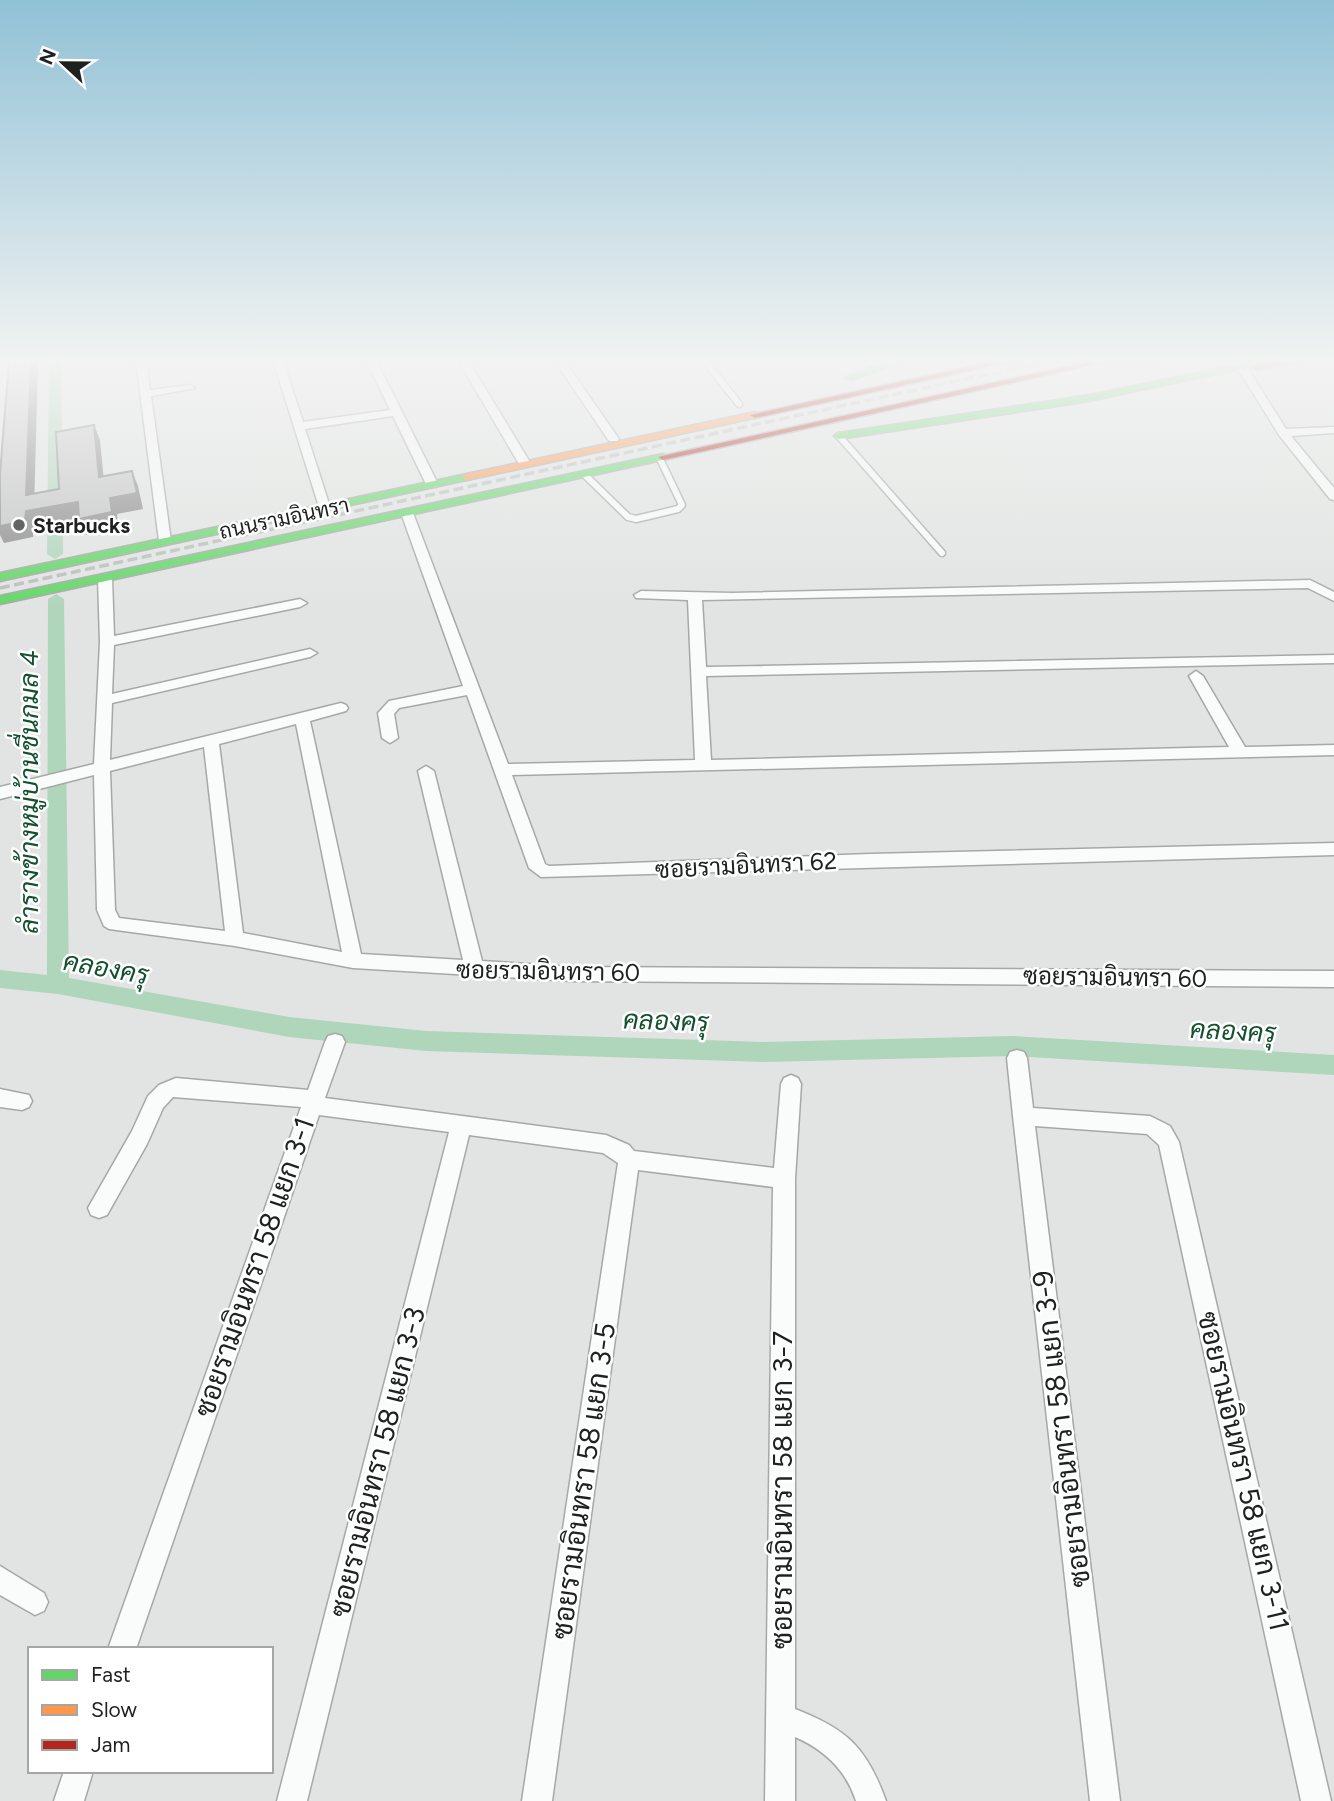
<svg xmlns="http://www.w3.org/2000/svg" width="1334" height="1801" font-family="Figtree,Sarabun,sans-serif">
	<rect width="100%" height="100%" fill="#e1e4e2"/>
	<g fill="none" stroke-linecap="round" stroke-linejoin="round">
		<g fill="#afd5bb" fill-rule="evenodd">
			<polygon points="49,360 61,360 63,554 55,559 47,554"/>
			<polygon points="56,594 64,599 69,978 289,1017 426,1031 764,1042 1012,1036 1334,1055 1334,1075 1012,1056 764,1062 426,1051 289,1037 58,994 0,988 0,970 47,975 48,599"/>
		</g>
		<defs>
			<g id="lane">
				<polyline points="704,360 739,404"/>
				<polyline points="839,436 942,553"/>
				<polyline points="585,475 628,517 636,519 678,509 682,505 660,459"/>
			</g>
			<g id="street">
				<polygon points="136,360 146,360 150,390 190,385 195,388 151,396 171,541 165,545 159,541"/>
				<polygon points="273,360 283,360 303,422 390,410 366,360 376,360 438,484 436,487 426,484 393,416 305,429 330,507 320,510"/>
				<polygon points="458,360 468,360 531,464 529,466 519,464"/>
				<polygon points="554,360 564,360 619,439 617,441 609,441"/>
				<polygon points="1239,367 1247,367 1286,429 1334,427 1334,433 1291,436 1334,488 1334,500 1330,499 1279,435 1238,369"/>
				<polygon points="407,509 413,513 508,764 695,760 688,600 636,598 634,595 641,591 733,593 1310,580 1334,592 1334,601 1308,588 702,600 706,667 1334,655 1334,663 706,676 711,760 1229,747 1189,676 1196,671 1203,676 1245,747 1334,745 1334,755 512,775 545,864 549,866 870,854 1334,843 1334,855 541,877 529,868 467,695 399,708 394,714 398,738 390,743 382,738 378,713 389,701 463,686 401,513"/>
				<path d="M 105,574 L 112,578 L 114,636 L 300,599 L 307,603 L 300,607 L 114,645 L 112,694 L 310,649 L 317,653 L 310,657 L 112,703 L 110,760 L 341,703 L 346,705 L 348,708 L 346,711 L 310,721 L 361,954 L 463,960 L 418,771 L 426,766 L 434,771 L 482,961 L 572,967 L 1334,971 L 1334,987 L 572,981 L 353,968 L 235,946 L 109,929 L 104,926 L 97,910 L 94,775 L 0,799 L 0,787 L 94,764 L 100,642 L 98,578 ZM 296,724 L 342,952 L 243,933 L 219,744 ZM 204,747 L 225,931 L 119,918 L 115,910 L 110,771 Z"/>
				<path d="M 335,1034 L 342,1036 L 345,1042 L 325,1098 L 606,1135 L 629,1145 L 634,1151 L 774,1168 L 781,1084 L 784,1078 L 791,1075 L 798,1078 L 801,1084 L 795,1179 L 795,1709 C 847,1729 867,1748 886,1801 L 856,1801 C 846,1770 825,1750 795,1737 L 795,1801 L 765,1801 L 773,1187 L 638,1170 L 552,1801 L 522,1801 L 618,1163 L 603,1153 L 469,1135 L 307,1801 L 277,1801 L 449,1132 L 319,1115 L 136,1649 L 108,1649 L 301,1107 L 173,1097 L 163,1108 L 147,1144 L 107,1215 L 99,1218 L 91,1215 L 88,1208 L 132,1131 L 148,1096 L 159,1085 L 176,1078 L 308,1090 L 325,1042 L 328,1036 Z"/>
				<polygon points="1017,1050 1024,1052 1027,1058 1033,1108 1150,1116 1170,1126 1179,1142 1331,1801 1301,1801 1159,1145 1147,1134 1035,1126 1120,1801 1090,1801 1013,1116 1007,1058 1010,1052"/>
				<polygon points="0,1089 29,1095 32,1101 29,1107 22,1110 0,1107"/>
				<polygon points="0,1566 44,1593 48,1602 44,1611 35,1615 0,1595"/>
				<polygon points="64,1771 93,1771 84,1801 54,1801"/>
			</g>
			<g id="fast">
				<polygon points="891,360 906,360 852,380 844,378"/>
				<polygon points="1263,360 1283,360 1084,402 839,439 834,436 839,433 1084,396"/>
				<polygon points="663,454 668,457 667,459 0,604 0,596"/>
				<polygon points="467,474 471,475 471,479 0,581 0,573"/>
			</g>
			<g id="slow">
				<polygon points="1107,360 1166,360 1161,363 1112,363"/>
				<polygon points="755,412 760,415 759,417 467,480 462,477 467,474"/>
			</g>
			<g id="jam">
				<polygon points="999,360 1018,360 755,418 750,415"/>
				<polygon points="1096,360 1115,360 663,460 658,457"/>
				<polygon points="1287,360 1316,360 1256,370 1251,367"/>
			</g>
		</defs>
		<use href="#lane" stroke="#a6a8a7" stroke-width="9"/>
		<use href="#street" stroke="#a6a8a7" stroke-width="3"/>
		<use href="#fast" stroke="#a6a8a7" stroke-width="3"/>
		<use href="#slow" stroke="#a6a8a7" stroke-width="3"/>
		<use href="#jam" stroke="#a6a8a7" stroke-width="3"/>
		<use href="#lane" stroke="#fafbfb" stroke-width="6"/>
		<use href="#street" fill="#fafbfb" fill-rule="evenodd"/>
		<use href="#fast" fill="#63d668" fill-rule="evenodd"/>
		<use href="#slow" fill="#ff974d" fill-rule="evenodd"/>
		<use href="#jam" fill="#b3261e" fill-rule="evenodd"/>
		<polyline stroke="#bbbcbc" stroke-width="3.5" stroke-dasharray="10 4.5" stroke-linecap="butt" points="0,588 1054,360"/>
	</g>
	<g fill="#888988">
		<polygon points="31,360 36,360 38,364 34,510 78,502 85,517 33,527 33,537 4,543 0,535 0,526 26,495"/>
		<polygon points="94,425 100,440 105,493 99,477"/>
		<polygon points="132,471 138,486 143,509 117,514 118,528 86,535 79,519 110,498"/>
	</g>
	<polygon fill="#c2c4c3" stroke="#888988" stroke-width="2" points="9,360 31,360 26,495 59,489 56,432 94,425 99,477 132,471 137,493 110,498 112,512 79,519 78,502 26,511 25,521 0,526 0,474"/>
	<linearGradient id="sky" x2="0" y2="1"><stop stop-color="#91c1d6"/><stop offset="0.59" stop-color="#f2f3f2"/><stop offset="1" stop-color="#f2f3f2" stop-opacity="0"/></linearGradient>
	<rect width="1334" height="612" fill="url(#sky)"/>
	<circle fill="#636564" stroke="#fff" stroke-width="2.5" cx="19" cy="525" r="7"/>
	<g text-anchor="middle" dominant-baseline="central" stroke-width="5" stroke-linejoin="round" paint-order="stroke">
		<g font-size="21" fill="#1f2120" stroke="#fff">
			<text transform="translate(284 518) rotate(-12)">ถนนรามอินทรา</text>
		</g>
		<g font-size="21" font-weight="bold" fill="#1f2120" stroke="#fff" text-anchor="start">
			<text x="33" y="525">Starbucks</text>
		</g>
		<g font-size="24" fill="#1f2120" stroke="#fff">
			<text transform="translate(746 865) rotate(-3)">ซอยรามอินทรา 62</text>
			<text transform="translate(548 971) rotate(1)">ซอยรามอินทรา 60</text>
			<text transform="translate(1115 977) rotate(1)">ซอยรามอินทรา 60</text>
		</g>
		<g font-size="26" font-style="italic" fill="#13502e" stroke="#fff">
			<text transform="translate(29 792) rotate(-90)">ลำรางข้างหมู่บ้านชื่นกมล 4</text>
			<text transform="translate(106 968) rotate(10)">คลองครุ</text>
			<text transform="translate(666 1021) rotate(2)">คลองครุ</text>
			<text transform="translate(1233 1031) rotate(3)">คลองครุ</text>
		</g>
		<g font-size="28" fill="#1f2120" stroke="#fff">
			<text transform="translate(254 1267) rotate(-71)">ซอยรามอินทรา 58 แยก 3-1</text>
			<text transform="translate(1061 1429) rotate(-97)">ซอยรามอินทรา 58 แยก 3-9</text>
			<text transform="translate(377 1462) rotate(-76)">ซอยรามอินทรา 58 แยก 3-3</text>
			<text transform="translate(1244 1471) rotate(77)">ซอยรามอินทรา 58 แยก 3-11</text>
			<text transform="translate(583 1481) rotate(-82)">ซอยรามอินทรา 58 แยก 3-5</text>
			<text transform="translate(782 1490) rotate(-90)">ซอยรามอินทรา 58 แยก 3-7</text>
		</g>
	</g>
	<rect x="28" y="1647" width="245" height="126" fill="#ffffff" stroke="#a5a6a6" stroke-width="2"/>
	<rect x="42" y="1670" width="35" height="10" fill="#63d668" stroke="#a5a6a6" stroke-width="2"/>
	<text x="91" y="1682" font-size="21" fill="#1f2120">Fast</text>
	<rect x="42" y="1705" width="35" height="10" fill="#ff974d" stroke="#a5a6a6" stroke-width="2"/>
	<text x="91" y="1717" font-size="21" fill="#1f2120">Slow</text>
	<rect x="42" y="1740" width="35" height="10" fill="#b3261e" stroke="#a5a6a6" stroke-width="2"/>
	<text x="91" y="1752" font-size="21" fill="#1f2120">Jam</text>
	<g transform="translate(63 63) rotate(292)" stroke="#ffffff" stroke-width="5" paint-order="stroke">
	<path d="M0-5L12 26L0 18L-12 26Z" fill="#1f2120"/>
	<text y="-10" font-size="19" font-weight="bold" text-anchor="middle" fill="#1f2120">N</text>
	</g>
</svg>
